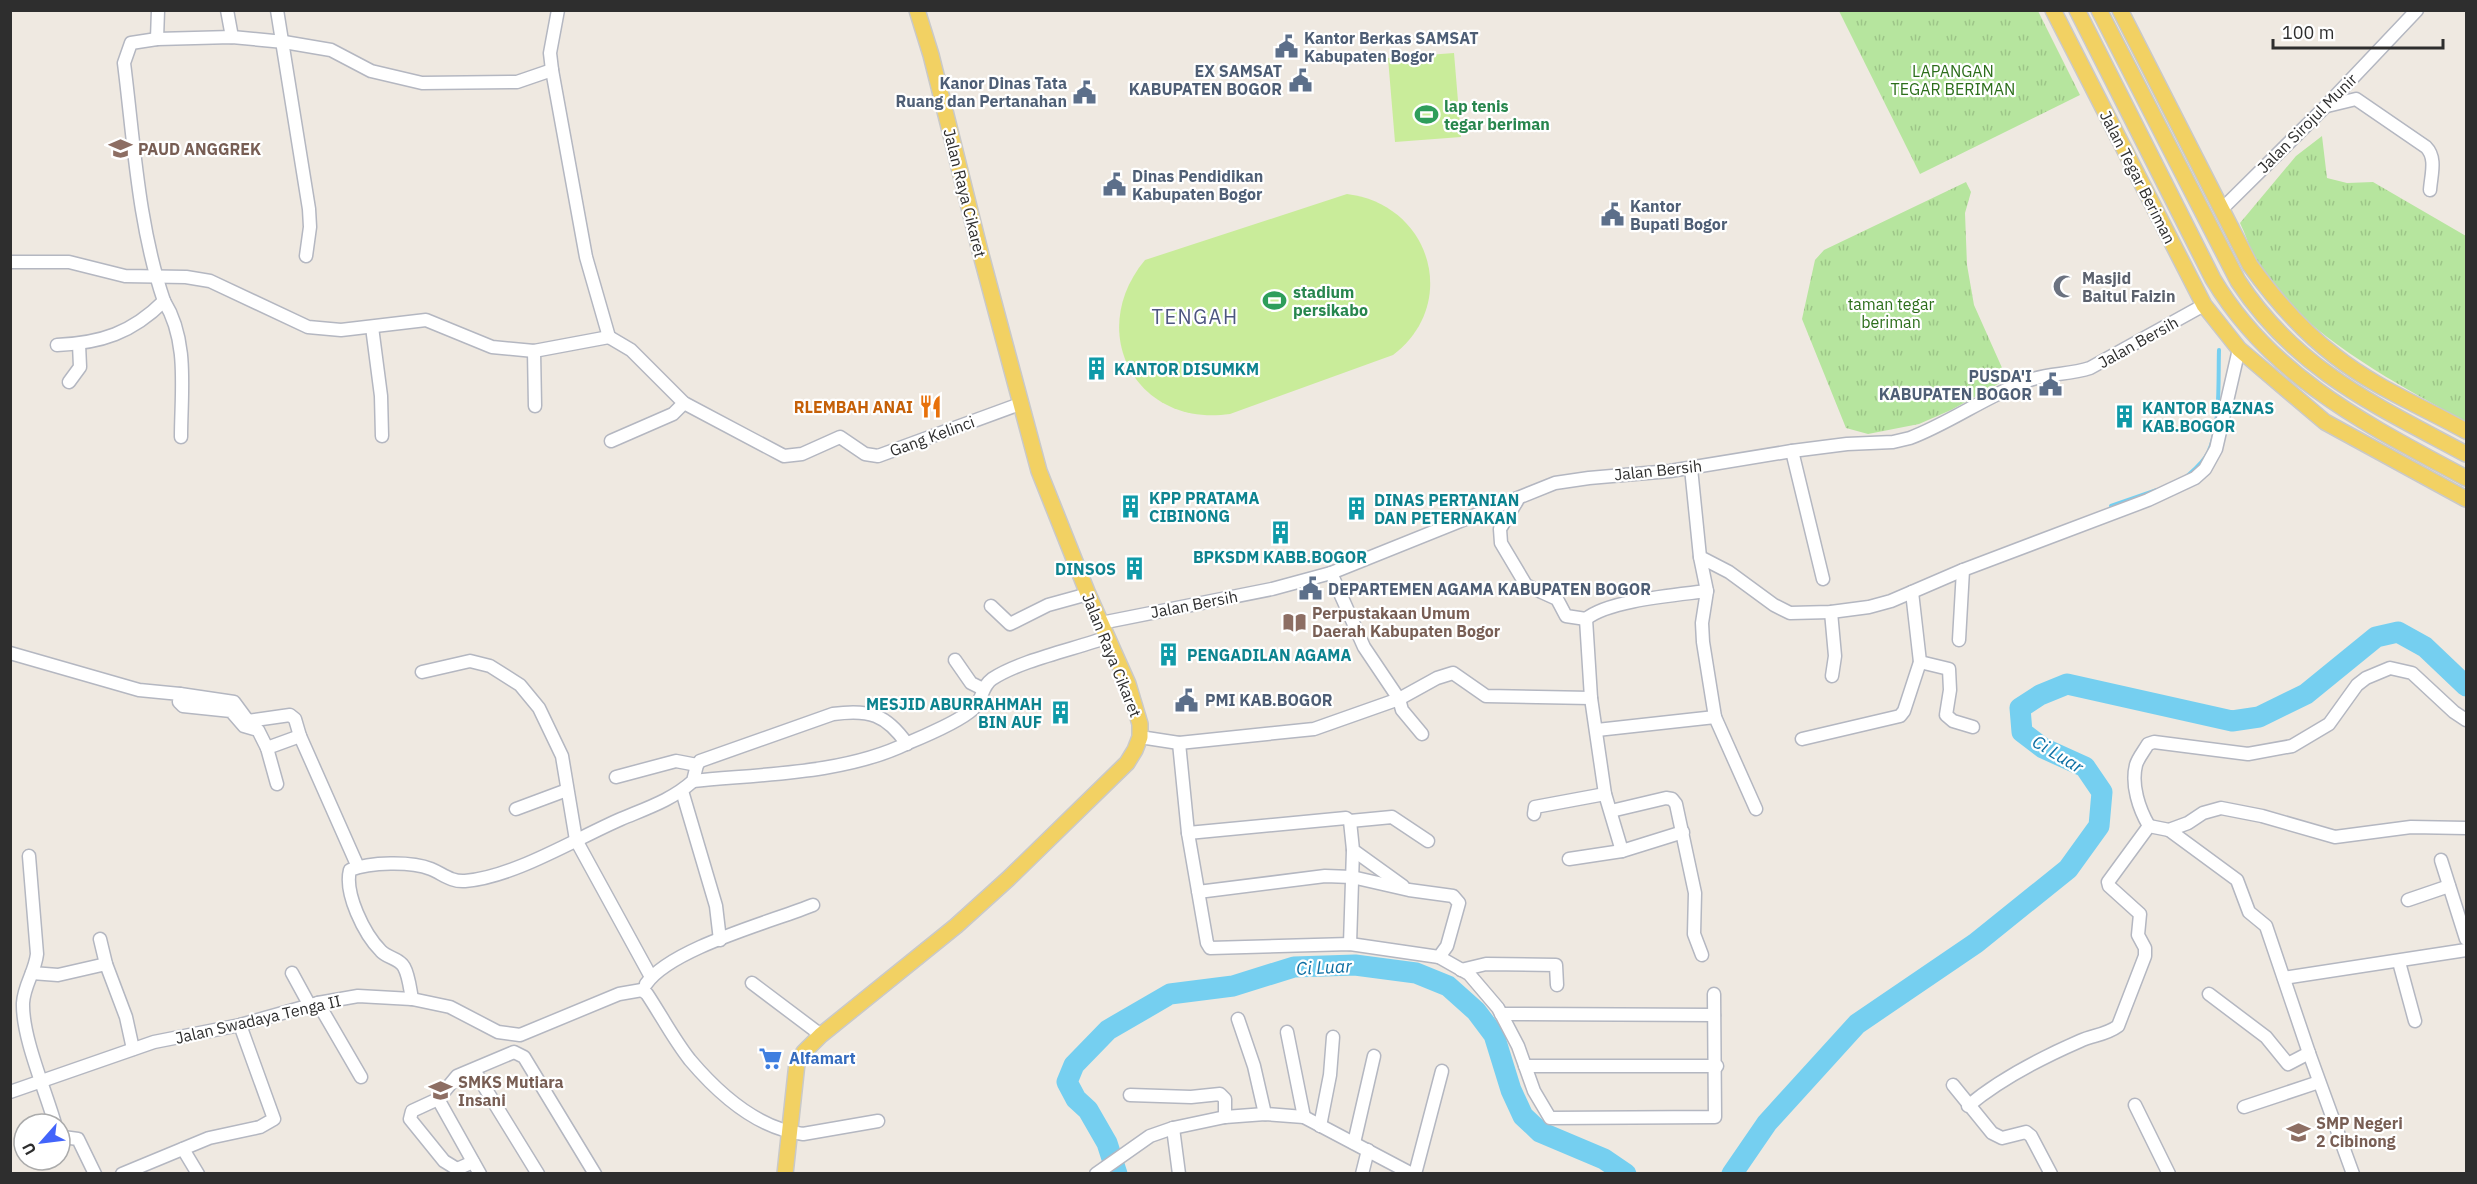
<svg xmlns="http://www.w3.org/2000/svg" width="2477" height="1184" font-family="'IBM Plex Sans',sans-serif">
	<defs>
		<pattern id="park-tufts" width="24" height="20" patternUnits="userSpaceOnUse" patternTransform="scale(1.5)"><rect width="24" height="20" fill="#b6e59e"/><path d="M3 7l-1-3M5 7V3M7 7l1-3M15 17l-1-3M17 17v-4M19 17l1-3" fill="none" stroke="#9dc588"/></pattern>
	</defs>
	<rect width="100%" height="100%" fill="#efe9e1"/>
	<g fill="url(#park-tufts)">
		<polygon points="1839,11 2038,11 2080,95 1920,174"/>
		<path d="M 2322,136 L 2327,178 L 2347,183 L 2373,182 L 2466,236 L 2466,422 C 2398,385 2304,335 2260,269 C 2252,256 2247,237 2240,223 L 2296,156 Z"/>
		<polygon points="1966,182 1971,192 1965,213 1967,265 1974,305 2007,379 1951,410 1919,424 1868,434 1846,428 1802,319 1815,260 1824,250"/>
	</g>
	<g fill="#c9ec9a">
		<polygon points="1454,53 1461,137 1395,142 1388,58"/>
		<path d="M 1347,194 C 1430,204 1461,303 1393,355 L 1230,414 C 1136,428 1085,332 1145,260 Z"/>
	</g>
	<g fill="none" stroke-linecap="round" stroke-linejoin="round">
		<g stroke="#75cff0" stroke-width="4">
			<path d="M 2186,477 C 2194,470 2203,463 2208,453 C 2221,425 2218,380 2219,350"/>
			<polyline points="2111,506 2157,490"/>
		</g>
		<g stroke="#75cff0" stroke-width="21">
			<polyline points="1117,1174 1107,1143 1088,1110 1076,1099 1067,1082 1074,1065 1108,1030 1170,994 1233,986 1294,967 1355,965 1416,973 1448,986 1476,1011 1494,1035 1511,1090 1523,1116 1540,1132 1604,1159 1626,1174"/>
			<polyline points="1732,1174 1767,1123 1857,1024 1976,943 2068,869 2099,826 2102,792 2085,767 2043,748 2022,732 2020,708 2040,695 2067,684 2232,721 2259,717 2306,694 2376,637 2398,632 2425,647 2466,686"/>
		</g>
		<defs>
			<g id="minor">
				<polyline points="227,10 232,37"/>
				<polyline points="277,10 309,209 310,227 306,256"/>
				<polyline points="558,10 550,53 552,70 586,257 609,337"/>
				<polyline points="157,39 158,10"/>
				<path d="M 2327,106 L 2356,99 L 2426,147 C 2437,158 2431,175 2430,190"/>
				<polyline points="2222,209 2326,106 2417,10"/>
				<polyline points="10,262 69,262 125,276 186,277 210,281 308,327 341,330 426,320 492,347 534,351 609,337"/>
				<path d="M 164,301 C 189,341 181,392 181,437"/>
				<polyline points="372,327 381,396 382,436"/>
				<polyline points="609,337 631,350 684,403 784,456 802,454 840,437 865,454 878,456 1020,404"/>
				<path d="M 57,345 C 101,343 132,333 164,301 C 138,225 134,142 124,63 L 131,43 L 157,39 L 232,37 L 284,42 L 331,50 L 371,71 L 422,83 L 517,82 L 552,70"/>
				<polyline points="534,351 535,406"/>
				<polyline points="69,382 80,367 79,344"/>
				<polyline points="611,441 673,414 684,403"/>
				<polyline points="1792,451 1823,579"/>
				<polyline points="1691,468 1700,557 1729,572 1774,605 1790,613 1831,612 1869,607 1891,601 1963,570 2148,500 2195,478 2205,469 2216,449 2239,349"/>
				<polyline points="1517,501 1500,529 1501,543 1526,585 1557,599 1566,616 1586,619"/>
				<polyline points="1700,557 1707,591 1702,623 1703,642 1715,717"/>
				<polyline points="1331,573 1364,647 1399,699 1402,710 1422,734"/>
				<polyline points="1912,592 1920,662 1949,669 1950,690 1946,715 1953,721 1973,727"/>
				<polyline points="991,606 1010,624 1048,605 1088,594"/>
				<polyline points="1831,612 1835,656 1832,676"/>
				<path d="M 1101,623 L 1272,589 L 1331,573 L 1555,483 L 1589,478 L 1670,471 L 1792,451 L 1847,444 L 1893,442 L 1910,438 C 1950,423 1986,396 2027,381 C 2047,373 2069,375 2090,368 L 2204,305"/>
				<polyline points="1959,640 1963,570"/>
				<polyline points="10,653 139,690 180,694 179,702 183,706 231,711 244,726 258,730 267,748 300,736 358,867"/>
				<polyline points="955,660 971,683 983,689"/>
				<polyline points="422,672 470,661 490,666 520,685 539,708 562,756 576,840 651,977"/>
				<polyline points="180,694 234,702 248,721 290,715 295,719 300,736"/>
				<polyline points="1597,730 1715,717 1756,809"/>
				<polyline points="1140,737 1179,743 1314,729 1399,699 1437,678 1453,673 1486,696 1591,698"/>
				<polyline points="1802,739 1900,716 1904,711 1920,662"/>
				<polyline points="1179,743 1188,833 1207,943 1210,948 1350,944 1439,957 1447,946 1459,903 1453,896 1409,890 1352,877 1325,876 1198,892"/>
				<polyline points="267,748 277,784"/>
				<polyline points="616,777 676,761 697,765"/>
				<path d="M 693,781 C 762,774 845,774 908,743 C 925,736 961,720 973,709 C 983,700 981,687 992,679 C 1021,660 1075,649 1108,637"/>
				<polyline points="682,791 716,906 720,940"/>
				<polyline points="516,809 567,790"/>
				<polyline points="1611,811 1666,798 1672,799 1676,804 1695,893 1694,934 1702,955"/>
				<polyline points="1534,814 1535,807 1605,794"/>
				<polyline points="1350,821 1392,817 1428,841"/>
				<path d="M 2149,826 C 2139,809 2131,785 2136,765 C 2138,758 2144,751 2148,744 L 2154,742 L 2248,754 L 2292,746 L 2329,724 L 2357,685 L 2366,678 L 2390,668 L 2412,673 L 2454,712 L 2466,720"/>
				<polyline points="2169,830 2237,880 2249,912 2266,926 2309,1053 2353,1174"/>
				<polyline points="1188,833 1346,818 1350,821 1353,850 1403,886"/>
				<path d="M 1622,851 L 1605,794 L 1591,698 L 1586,619 C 1609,600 1677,595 1707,591"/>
				<path d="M 29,856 L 37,954 C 35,972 24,985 23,1003 C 22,1037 45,1089 55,1124"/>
				<polyline points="1569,859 1622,851 1683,832"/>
				<polyline points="2441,860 2466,939"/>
				<polyline points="2408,900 2449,886"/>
				<polyline points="100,939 106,964 126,1017 133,1049"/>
				<polyline points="1350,944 1353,850"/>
				<polyline points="1439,957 1469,974 1498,1008 1518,1046 1534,1091 1550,1118 1715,1117 1714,994"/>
				<polyline points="2399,962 2415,1021"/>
				<polyline points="1461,970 1486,964 1556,965 1557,985"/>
				<polyline points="32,973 58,975 106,964"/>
				<polyline points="292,973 310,1006"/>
				<polyline points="2284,978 2466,950"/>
				<polyline points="752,983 821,1035"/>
				<path d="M 646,984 C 671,948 771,922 813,905"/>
				<path d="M 642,990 L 647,994 C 661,1015 674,1040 690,1060 C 718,1093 758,1129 803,1134 L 878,1121"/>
				<polyline points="2209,994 2266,1037 2288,1064 2309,1053"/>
				<path d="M 412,999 C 410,989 409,976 404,967 C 399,958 387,958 381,951 C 364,934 344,893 350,870 C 370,862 411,861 431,869 C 443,874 451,882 465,881 C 514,877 575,839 621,819 C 647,808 672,800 693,781 L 697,765 L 700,761 L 833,714 C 869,709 886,714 907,744"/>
				<polyline points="318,1003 361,1077"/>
				<polyline points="1501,1014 1714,1015"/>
				<polyline points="1238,1019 1254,1066 1265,1114"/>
				<polyline points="1287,1032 1304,1117"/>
				<polyline points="1525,1066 1717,1066"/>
				<polyline points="474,1070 538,1174"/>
				<polyline points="1953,1085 1992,1133 2002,1138 2026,1132 2031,1136 2051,1174"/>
				<polyline points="10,1092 154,1042 240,1025 318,1003 358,996 412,999 450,1007 498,1032 520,1035 619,994 642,990"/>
				<polyline points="1130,1095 1191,1097 1220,1094 1225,1099 1225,1117"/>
				<polyline points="438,1099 480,1174"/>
				<polyline points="2135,1105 2169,1174"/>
				<path d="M 1968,1106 C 2000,1079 2041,1058 2080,1041 C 2093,1035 2106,1035 2118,1026 L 2145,956 L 2145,948 L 2138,935 L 2140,914 L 2109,886 L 2108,882 L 2149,826 L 2169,830 L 2188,823 L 2203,813 L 2221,808 L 2262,816 L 2335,837 L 2411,827 L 2466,828"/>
				<polyline points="2244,1107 2319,1082"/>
				<polyline points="1320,1126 1330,1075 1333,1037"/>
				<polyline points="1173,1128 1179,1174"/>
				<polyline points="60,1134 63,1137 78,1139 95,1174"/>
				<polyline points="1354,1143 1374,1056"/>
				<polyline points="183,1149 198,1174"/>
				<polyline points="473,1162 457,1169 444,1161 410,1119 412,1111 438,1099 457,1076 514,1052 524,1057 595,1174"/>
				<polyline points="122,1174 209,1138 260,1127 274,1119 240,1025"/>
				<polyline points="1096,1174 1150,1136 1173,1128 1225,1117 1265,1114 1304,1117 1412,1174"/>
				<polyline points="1362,1174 1368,1150"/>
				<polyline points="1415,1174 1442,1071"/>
			</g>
			<g id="major">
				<polyline points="2053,10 2204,305 2239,349 2325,422 2466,499"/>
				<path d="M 2077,10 L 2213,279 C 2272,378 2368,425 2466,478"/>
				<path d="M 2099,10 L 2238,281 C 2296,370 2377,406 2466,454"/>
				<path d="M 2120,10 L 2250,265 C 2275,300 2301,330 2335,356 C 2374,387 2423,407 2466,431"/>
				<polyline points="785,1174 797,1063 804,1052 821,1035 956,926 1008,879 1127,763 1135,750 1140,737 1140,724 1128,684 1088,594 1039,471 980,251 931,55 917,10"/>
			</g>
		</defs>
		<use href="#minor" stroke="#b4b7c1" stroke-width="15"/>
		<use href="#major" stroke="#c9c9c9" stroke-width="18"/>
		<use href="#minor" stroke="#fff" stroke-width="12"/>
		<use href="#major" stroke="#f2d163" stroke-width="15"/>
	</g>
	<defs>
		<symbol id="civic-bare" viewBox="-9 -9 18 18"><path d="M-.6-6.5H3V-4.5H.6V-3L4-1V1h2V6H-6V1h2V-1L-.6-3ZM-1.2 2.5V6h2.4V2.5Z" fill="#5c6f8a" stroke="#fff" stroke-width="2.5" paint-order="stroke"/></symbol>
		<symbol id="stadium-bare" viewBox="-9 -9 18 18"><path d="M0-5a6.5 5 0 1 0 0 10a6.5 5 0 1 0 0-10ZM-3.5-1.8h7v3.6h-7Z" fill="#2e9e5b" stroke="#fff" stroke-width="2.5" paint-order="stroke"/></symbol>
		<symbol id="school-bare" viewBox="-9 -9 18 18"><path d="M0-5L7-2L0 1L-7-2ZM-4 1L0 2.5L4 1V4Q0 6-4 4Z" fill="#8d6e63" stroke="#fff" stroke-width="2.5" paint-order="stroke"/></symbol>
		<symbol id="mosque-bare" viewBox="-9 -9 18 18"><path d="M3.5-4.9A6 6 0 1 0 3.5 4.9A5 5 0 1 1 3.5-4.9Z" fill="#6b7280" stroke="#fff" stroke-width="2.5" paint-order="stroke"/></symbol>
		<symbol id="building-bare" viewBox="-9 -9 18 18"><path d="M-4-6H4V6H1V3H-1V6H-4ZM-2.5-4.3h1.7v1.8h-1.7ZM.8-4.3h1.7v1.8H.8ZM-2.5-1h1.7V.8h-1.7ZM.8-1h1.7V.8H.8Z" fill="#0f9aa8" stroke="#fff" stroke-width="2.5" paint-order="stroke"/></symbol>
		<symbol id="restaurant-bare" viewBox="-9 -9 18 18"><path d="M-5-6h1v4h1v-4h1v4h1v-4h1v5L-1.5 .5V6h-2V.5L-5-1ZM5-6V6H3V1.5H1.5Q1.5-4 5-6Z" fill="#e8710a" stroke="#fff" stroke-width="2.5" paint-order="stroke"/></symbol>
		<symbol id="library-bare" viewBox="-9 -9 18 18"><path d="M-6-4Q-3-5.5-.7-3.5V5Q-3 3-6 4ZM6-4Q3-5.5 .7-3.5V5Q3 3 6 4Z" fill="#8d6e63" stroke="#fff" stroke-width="2.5" paint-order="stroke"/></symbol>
		<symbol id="supermarket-bare" viewBox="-9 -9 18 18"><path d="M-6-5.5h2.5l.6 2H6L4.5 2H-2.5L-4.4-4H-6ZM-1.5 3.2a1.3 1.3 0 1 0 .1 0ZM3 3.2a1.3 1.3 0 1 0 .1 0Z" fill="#3f7fe0" stroke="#fff" stroke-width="2.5" paint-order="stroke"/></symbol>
	</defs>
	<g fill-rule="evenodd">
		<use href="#civic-bare" x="1270" y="30" width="33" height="33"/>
		<use href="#civic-bare" x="1284" y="64" width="33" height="33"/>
		<use href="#civic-bare" x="1068" y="76" width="33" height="33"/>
		<use href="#stadium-bare" x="1410" y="98" width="33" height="33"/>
		<use href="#school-bare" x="104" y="132" width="33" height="33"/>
		<use href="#civic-bare" x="1098" y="168" width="33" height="33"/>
		<use href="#civic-bare" x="1596" y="198" width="33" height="33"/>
		<use href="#mosque-bare" x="2048" y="270" width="33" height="33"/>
		<use href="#stadium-bare" x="1258" y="284" width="33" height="33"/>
		<use href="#building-bare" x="1080" y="352" width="33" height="33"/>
		<use href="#civic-bare" x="2034" y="368" width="33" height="33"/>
		<use href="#restaurant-bare" x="914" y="390" width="33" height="33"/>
		<use href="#building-bare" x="2108" y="400" width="33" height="33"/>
		<use href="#building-bare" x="1114" y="490" width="33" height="33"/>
		<use href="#building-bare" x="1340" y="492" width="33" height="33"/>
		<use href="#building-bare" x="1264" y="516" width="33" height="33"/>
		<use href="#building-bare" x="1118" y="552" width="33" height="33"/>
		<use href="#civic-bare" x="1294" y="572" width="33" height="33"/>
		<use href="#library-bare" x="1278" y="606" width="33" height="33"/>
		<use href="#building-bare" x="1152" y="638" width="33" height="33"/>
		<use href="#civic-bare" x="1170" y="684" width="33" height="33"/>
		<use href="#building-bare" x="1044" y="696" width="33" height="33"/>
		<use href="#supermarket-bare" x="754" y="1042" width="33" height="33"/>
		<use href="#school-bare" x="424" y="1074" width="33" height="33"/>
		<use href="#school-bare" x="2282" y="1116" width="33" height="33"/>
	</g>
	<g text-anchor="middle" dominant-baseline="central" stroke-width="4.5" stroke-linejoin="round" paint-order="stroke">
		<g font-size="16" font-weight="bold" fill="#4e5e75" stroke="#fff" text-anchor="start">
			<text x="1304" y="38">Kantor Berkas SAMSAT<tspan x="1304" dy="18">Kabupaten Bogor</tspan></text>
			<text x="1282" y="71" text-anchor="end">EX SAMSAT<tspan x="1282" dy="18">KABUPATEN BOGOR</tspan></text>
			<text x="1067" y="83" text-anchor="end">Kanor Dinas Tata<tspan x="1067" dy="18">Ruang dan Pertanahan</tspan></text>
			<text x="1132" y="176">Dinas Pendidikan<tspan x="1132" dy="18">Kabupaten Bogor</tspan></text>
			<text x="1630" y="206">Kantor<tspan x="1630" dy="18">Bupati Bogor</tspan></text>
			<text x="2032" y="376" text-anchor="end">PUSDA'I<tspan x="2032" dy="18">KABUPATEN BOGOR</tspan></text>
			<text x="1328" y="589">DEPARTEMEN AGAMA KABUPATEN BOGOR</text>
			<text x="1205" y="700">PMI KAB.BOGOR</text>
		</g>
		<g font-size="16" fill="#2c6e1b" stroke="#fff">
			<text x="1953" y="71">LAPANGAN<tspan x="1953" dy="18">TEGAR BERIMAN</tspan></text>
			<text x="1891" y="304">taman tegar<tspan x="1891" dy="18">beriman</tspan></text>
		</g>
		<g font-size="16" font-weight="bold" fill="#27864d" stroke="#fff" text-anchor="start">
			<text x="1444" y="106">lap tenis<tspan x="1444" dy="18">tegar beriman</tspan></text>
			<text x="1293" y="292">stadium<tspan x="1293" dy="18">persikabo</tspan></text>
		</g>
		<g font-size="16" fill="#2e2e2e" stroke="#fff">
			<text transform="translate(2307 123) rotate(-45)">Jalan Sirojul Munir</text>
			<text transform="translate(2138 177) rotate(63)">Jalan Tegar Beriman</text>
			<text transform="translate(965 193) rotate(76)">Jalan Raya Cikaret</text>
			<text transform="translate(2138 342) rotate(-29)">Jalan Bersih</text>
			<text transform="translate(932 436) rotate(-20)">Gang Kelinci</text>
			<text transform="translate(1658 470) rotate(-6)">Jalan Bersih</text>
			<text transform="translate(1194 604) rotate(-11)">Jalan Bersih</text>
			<text transform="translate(1112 655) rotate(68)">Jalan Raya Cikaret</text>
			<text transform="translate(258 1019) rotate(-13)">Jalan Swadaya Tenga II</text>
		</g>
		<g font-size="16" font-weight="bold" fill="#785e54" stroke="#fff" text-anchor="start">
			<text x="138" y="149">PAUD ANGGREK</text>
			<text x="1312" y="613">Perpustakaan Umum<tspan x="1312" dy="18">Daerah Kabupaten Bogor</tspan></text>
			<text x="458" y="1082">SMKS Mutiara<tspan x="458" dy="18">Insani</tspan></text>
			<text x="2316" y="1123">SMP Negeri<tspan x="2316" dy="18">2 Cibinong</tspan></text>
		</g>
		<g font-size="16" font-weight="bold" fill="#5b616d" stroke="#fff" text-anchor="start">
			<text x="2082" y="278">Masjid<tspan x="2082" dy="18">Baitul Faizin</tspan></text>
		</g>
		<g font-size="16" font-weight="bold" fill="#0d838f" stroke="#fff" text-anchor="start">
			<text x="1114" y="369">KANTOR DISUMKM</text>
			<text x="2142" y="408">KANTOR BAZNAS<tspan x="2142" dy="18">KAB.BOGOR</tspan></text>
			<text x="1149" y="498">KPP PRATAMA<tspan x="1149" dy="18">CIBINONG</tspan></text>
			<text x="1374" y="500">DINAS PERTANIAN<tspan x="1374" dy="18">DAN PETERNAKAN</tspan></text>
			<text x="1280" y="557" text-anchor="middle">BPKSDM KABB.BOGOR</text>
			<text x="1116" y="569" text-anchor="end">DINSOS</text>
			<text x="1187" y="655">PENGADILAN AGAMA</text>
			<text x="1042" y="704" text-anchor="end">MESJID ABURRAHMAH<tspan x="1042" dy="18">BIN AUF</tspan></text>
		</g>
		<g font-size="16" font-weight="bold" fill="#c56008" stroke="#fff" text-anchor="end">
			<text x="913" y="407">RLEMBAH ANAI</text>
		</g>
		<g font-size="16" font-weight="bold" fill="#366cbe" stroke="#fff" text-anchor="start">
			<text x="789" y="1058">Alfamart</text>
		</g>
		<g font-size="18" font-style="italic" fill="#0d6fa3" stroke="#fff">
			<text transform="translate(2058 754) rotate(31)">Ci Luar</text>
			<text transform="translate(1324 967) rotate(-3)">Ci Luar</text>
		</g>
		<g font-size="20" letter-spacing="1.5" fill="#4d5680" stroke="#fff">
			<text x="1195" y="316">TENGAH</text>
		</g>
	</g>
	<rect width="2477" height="1184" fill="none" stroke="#2e2e2e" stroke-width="24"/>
	<g transform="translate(42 1142) rotate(242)"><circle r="28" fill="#ffffff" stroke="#ababab" stroke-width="1.5"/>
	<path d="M0-4.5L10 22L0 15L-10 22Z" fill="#4264fb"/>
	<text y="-9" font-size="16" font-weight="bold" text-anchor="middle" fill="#2e2e2e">U</text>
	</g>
	<path d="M2273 39v9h170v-9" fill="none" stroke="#2e2e2e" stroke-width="3"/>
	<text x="2282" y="39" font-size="18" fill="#2e2e2e" stroke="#ffffff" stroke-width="4.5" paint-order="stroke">100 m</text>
</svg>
